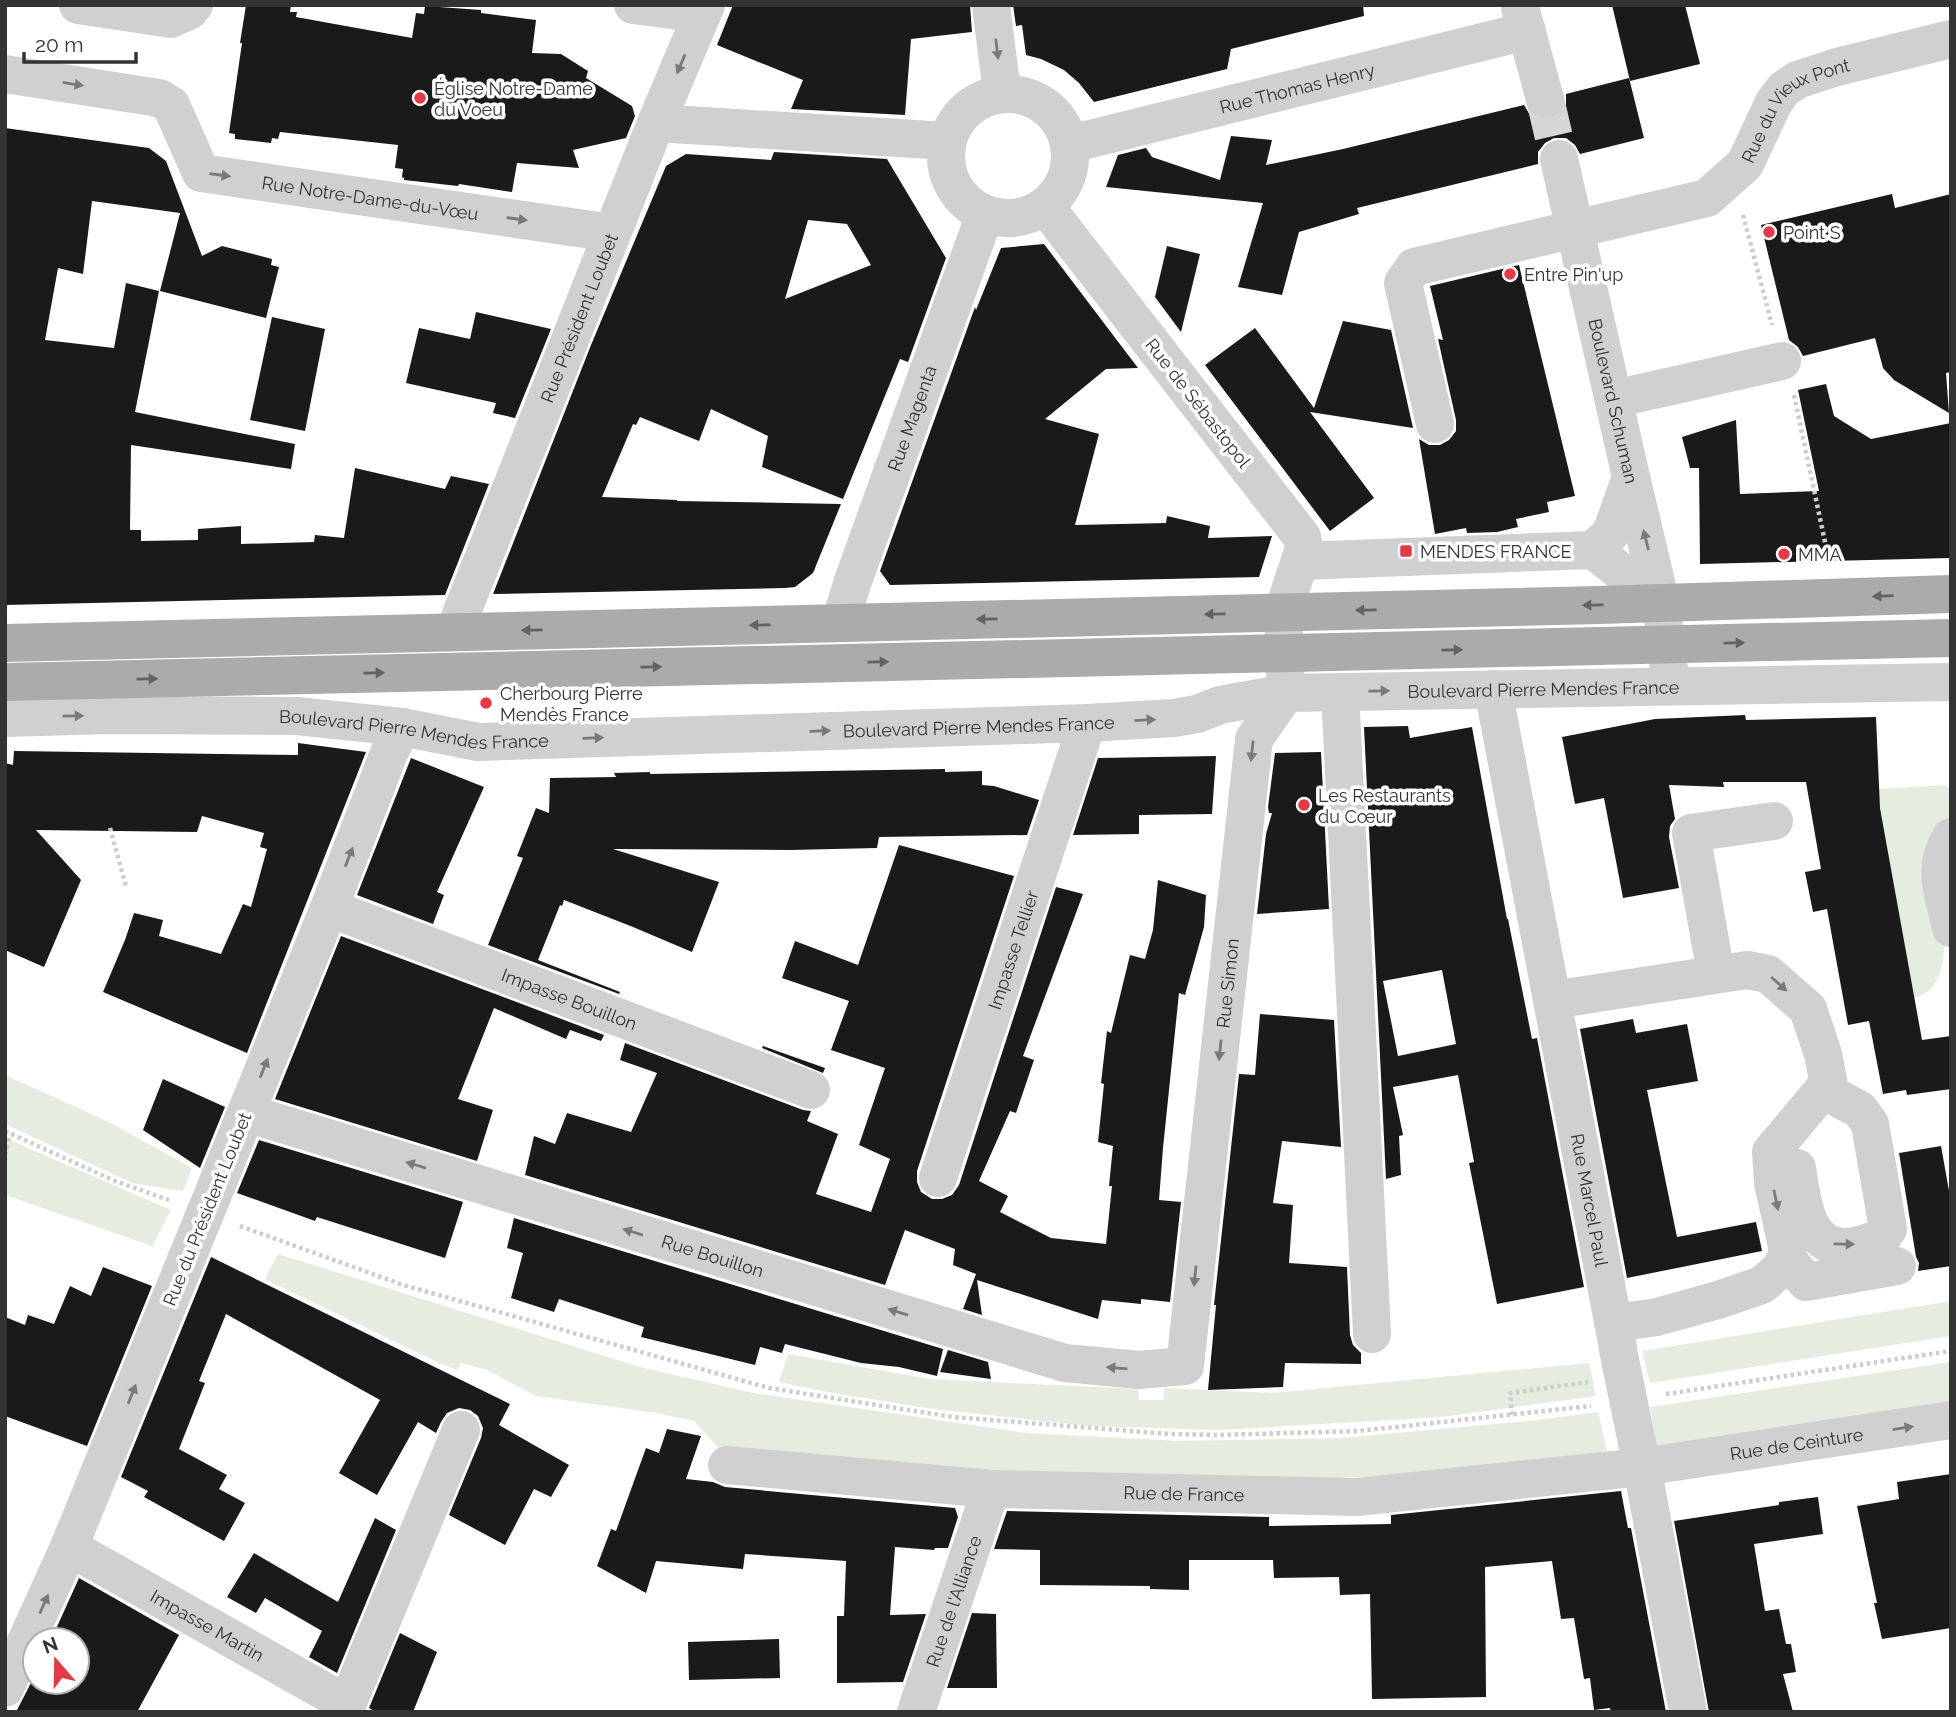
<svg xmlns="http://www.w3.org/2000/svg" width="1956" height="1717" font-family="Raleway,sans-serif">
	<rect width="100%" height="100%" fill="#fff"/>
	<g fill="#e6ecdf">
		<path d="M 1946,785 L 1951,790 C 1951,833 1944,876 1943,920 C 1943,942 1947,956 1938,978 C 1933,989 1925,995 1914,998 L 1877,789 Z"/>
		<polygon points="5,1075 111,1123 192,1168 183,1191 132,1183 5,1124"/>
		<polygon points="5,1138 171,1210 152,1246 5,1195"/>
		<polygon points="278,1254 640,1367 753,1393 1026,1433 1181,1441 1340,1438 1539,1420 1598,1412 1608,1455 1437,1475 1284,1479 1044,1477 725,1455 694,1421 656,1413 536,1396 487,1370 461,1363 457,1370 437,1362 265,1279"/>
		<polygon points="1951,1301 1951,1336 1650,1383 1642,1351"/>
		<polygon points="788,1354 930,1379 1138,1389 1139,1400 1164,1400 1164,1388 1272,1393 1589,1363 1596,1396 1442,1417 1219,1430 1090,1426 933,1409 827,1392 779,1382"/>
		<polygon points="1951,1362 1951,1405 1658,1453 1650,1407"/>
	</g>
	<g fill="#1a1a1a" fill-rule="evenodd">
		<polygon points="246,5 291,5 290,12 297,12 296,17 412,38 416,13 424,14 425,6 481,10 481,13 536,20 532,53 561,54 588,71 586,78 632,106 635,116 626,138 573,150 579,168 517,163 512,192 459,184 458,186 404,180 404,178 402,177 403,169 395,168 398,145 280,132 278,139 272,138 271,143 235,139 235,134 229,133 242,43 240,43"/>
		<polygon points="733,5 970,5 972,32 911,39 905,115 791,109 803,80 717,45"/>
		<polygon points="1013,5 1363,5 1364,16 1231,49 1227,69 1094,102 1079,83 1064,70 1041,59 1026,55 1022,25 1016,26"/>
		<polygon points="1612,5 1685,5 1700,64 1630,81"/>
		<polygon points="1629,78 1644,138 1580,154 1575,145 1566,138 1554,138 1545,143 1538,152 1538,164 1357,208 1359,214 1299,232 1282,295 1238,287 1263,203 1106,187 1118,155 1146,148 1152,157 1220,180 1231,136 1272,140 1266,165 1343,149 1524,105 1530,115 1540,120 1550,120 1561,114 1566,104 1566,94"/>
		<polygon points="5,128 149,148 166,161 202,256 222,246 272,259 271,265 279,267 266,318 160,291 180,213 92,201 83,274 58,268 45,340 114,348 126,283 159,291 135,412 295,444 291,469 131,445 130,530 141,530 141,541 198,540 198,529 241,526 241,544 314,542 315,535 344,538 355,468 445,489 451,476 489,484 445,595 5,605"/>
		<path d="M 774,152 L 887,159 L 946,258 L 908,362 L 900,359 L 843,499 L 762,467 L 768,436 L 711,409 L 699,441 L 640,417 L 636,425 L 633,424 L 602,497 L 677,500 L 677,501 L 841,504 L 813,573 L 795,587 L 785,588 L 493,594 L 591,345 L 666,166 L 686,154 L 771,160 ZM 808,220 L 847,224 L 871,265 L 785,299 Z"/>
		<polygon points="1892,194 1895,208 1951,194 1951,372 1946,373 1949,413 1894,380 1883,368 1875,338 1803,356 1798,347 1789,340 1761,225"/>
		<polygon points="1044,244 1138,368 1106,369 1045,419 1099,434 1075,525 1166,523 1167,516 1210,526 1208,538 1272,536 1259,577 890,585 880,571 975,307 976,310 1001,248"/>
		<polygon points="1167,246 1200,254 1181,332 1155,297"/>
		<polygon points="1519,265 1575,496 1547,502 1549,512 1516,519 1518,527 1497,532 1467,533 1466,528 1435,534 1419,439 1429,445 1440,445 1449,440 1456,431 1456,420 1438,339 1443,340 1430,286"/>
		<polygon points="476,312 551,329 515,418 493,413 496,403 406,383 419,328 470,339"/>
		<polygon points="272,317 325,329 305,431 250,420"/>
		<polygon points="1343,321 1391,330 1413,428 1310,412 1374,498 1330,531 1205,365 1255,328 1314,408"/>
		<polygon points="1826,384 1834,416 1871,439 1951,423 1951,558 1700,564 1699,468 1690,468 1682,437 1736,420 1740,494 1819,491 1798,390"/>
		<polygon points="1745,715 1746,720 1876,717 1880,808 1922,1040 1951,1036 1951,1089 1907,1095 1906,1090 1883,1094 1869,1021 1848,1025 1827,909 1813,912 1805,872 1821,869 1806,782 1723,782 1724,787 1669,785 1675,819 1670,826 1669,837 1679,888 1623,898 1604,798 1575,804 1562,737 1655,719"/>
		<path d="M 1408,726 L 1410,738 L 1472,727 L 1507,919 L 1508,919 L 1532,1039 L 1537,1038 L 1584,1287 L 1497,1304 L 1469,1163 L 1474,1162 L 1458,1075 L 1393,1087 L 1403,1135 L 1399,1136 L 1401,1175 L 1386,1179 L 1364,727 ZM 1442,970 L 1456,1044 L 1398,1056 L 1383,981 Z"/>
		<polygon points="298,743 366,752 247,1053 103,992 125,940 134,913 163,920 159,936 221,954 243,904 251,907 267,849 260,847 264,833 202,816 197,832 36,830 81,880 44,967 5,950 5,763 13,765 14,751 298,755"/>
		<polygon points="1321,752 1329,909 1257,914 1266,834 1272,813 1269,813 1268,807 1275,753"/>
		<polygon points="1216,756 1212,814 1139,815 1139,834 1073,835 1098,758"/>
		<polygon points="411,758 484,787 437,892 444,895 433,924 357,895"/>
		<polygon points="945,769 945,772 982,771 982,785 994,786 1039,800 1027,835 879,837 877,848 790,850 613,849 719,882 692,952 633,927 564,900 562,906 560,905 538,960 620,992 619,994 488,945 523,858 517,856 536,808 549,813 550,778 616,777 614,773 650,772 650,774"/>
		<polygon points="899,845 1014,876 917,1171 917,1182 921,1192 932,1199 942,1199 952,1195 959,1185 1056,887 1083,894 1023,1056 1034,1060 1016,1113 1010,1111 979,1181 1008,1196 1000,1212 1051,1238 1106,1244 1112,1186 1109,1186 1113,1146 1098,1142 1104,1084 1101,1083 1107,1031 1111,1033 1130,955 1145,959 1153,930 1158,880 1206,895 1204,927 1185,995 1179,993 1163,1148 1159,1200 1181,1202 1170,1302 1141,1299 1141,1304 1102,1300 1098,1319 977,1280 982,1315 963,1309 976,1274 953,1265 955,1249 905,1230 885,1285 525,1175 534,1136 555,1144 567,1113 631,1132 657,1073 620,1060 625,1043 803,1110 811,1111 807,1121 838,1134 816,1194 871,1212 890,1159 859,1145 885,1068 831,1050 849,1001 782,978 795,941 858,965"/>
		<polygon points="341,936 604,1035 601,1041 570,1030 566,1039 494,1008 458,1099 493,1110 477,1161 275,1099"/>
		<polygon points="1260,1014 1334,1020 1341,1147 1282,1141 1273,1203 1293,1205 1289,1263 1347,1267 1350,1335 1353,1345 1361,1353 1361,1364 1285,1363 1283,1387 1208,1390 1216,1305 1214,1305 1239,1074 1255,1075"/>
		<polygon points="1633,1019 1636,1033 1687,1024 1698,1081 1647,1090 1677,1237 1756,1222 1762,1251 1627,1278 1580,1029"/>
		<polygon points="763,1046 825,1068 823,1073 762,1048"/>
		<polygon points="163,1079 225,1107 200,1168 143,1130"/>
		<polygon points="259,1140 463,1202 445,1258 317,1217 315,1221 237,1193"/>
		<polygon points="1941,1146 1951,1202 1951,1266 1918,1271 1919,1263 1916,1257 1899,1153"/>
		<polygon points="514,1218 943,1349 937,1376 899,1367 861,1363 785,1344 782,1353 760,1347 755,1365 641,1337 644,1327 559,1299 554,1312 511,1298 523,1253 507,1248"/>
		<polygon points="211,1257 510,1404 499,1425 569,1465 551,1497 534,1489 505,1545 449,1515 481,1438 483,1428 478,1416 470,1410 459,1408 447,1413 441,1422 436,1433 418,1422 377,1495 339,1473 380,1400 226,1314 199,1381 205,1383 179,1449 227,1475 219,1489 245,1503 224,1541 144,1497 148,1491 121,1477"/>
		<polygon points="103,1267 152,1286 87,1446 5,1416 5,1317 25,1325 28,1315 54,1324 70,1286 91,1296"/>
		<polygon points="948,1350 988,1362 991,1379 940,1372"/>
		<polygon points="667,1429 701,1436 686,1479 713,1482 725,1487 955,1508 958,1517 948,1548 935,1548 934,1550 895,1547 890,1615 926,1614 903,1682 837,1683 837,1616 844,1616 846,1561 745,1554 743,1569 656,1561 646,1593 597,1566 611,1529 616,1531 646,1448 659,1453"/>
		<polygon points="1951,1474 1951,1628 1882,1639 1874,1603 1877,1603 1857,1506 1899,1499 1897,1482"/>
		<polygon points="1621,1491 1628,1528 1631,1528 1666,1712 1611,1712 1610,1708 1594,1710 1590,1678 1584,1679 1574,1618 1561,1619 1552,1561 1485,1567 1486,1697 1372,1699 1370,1594 1340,1595 1339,1577 1274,1578 1273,1560 1189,1560 1189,1590 1150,1589 1150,1586 1040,1585 1040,1550 994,1549 1007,1511 1269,1517 1269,1526 1391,1524 1391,1515"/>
		<polygon points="1818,1497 1823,1534 1754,1544 1765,1611 1779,1609 1786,1644 1791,1644 1796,1672 1783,1674 1793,1712 1709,1712 1674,1521 1779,1505 1779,1502"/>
		<polygon points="375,1518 396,1530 337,1673 309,1657 322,1631 265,1598 256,1613 227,1597 254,1553 338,1602"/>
		<polygon points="79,1578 179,1635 137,1712 16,1712 35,1675 35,1682 77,1682 77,1640 51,1640"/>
		<polygon points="972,1613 996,1614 997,1688 947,1688"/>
		<polygon points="400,1633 437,1652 413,1712 376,1712 369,1708"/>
		<polygon points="779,1639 780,1678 689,1680 688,1642"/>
	</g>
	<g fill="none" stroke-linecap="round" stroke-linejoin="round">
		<polyline stroke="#d6d6d6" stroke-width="38" stroke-dasharray="38 19" stroke-linecap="butt" points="1545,99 1559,159"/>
		<g stroke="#cdcdcd" stroke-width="4.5" stroke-dasharray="3.5 3.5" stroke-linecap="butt">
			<polyline points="1743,215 1772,325"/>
			<polyline points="1794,395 1829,561"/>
			<polyline points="110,828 126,886"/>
			<polyline points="5,1131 115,1181 169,1200"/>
			<polyline points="5,1155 10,1134"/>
			<polyline points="240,1226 403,1285 769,1388 953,1417 1170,1434 1219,1435 1358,1431 1591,1406"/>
			<polyline points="1666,1394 1951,1351"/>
			<polyline points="1512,1415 1510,1393 1588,1382"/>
		</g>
		<g stroke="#d0d0d0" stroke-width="38">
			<polyline points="78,5 171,19 189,11 194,5"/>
			<polyline points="633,5 702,14"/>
			<polyline points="991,5 1002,93"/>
			<polyline points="1520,7 1545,99"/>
			<path id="s1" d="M 5,74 L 159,98 L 171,105 L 201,173 L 612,233"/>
			<circle cx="1008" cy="156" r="62"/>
			<polyline points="656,123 947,141"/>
			<path id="s2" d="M 1070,144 L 1527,31"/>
			<path id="s3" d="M 1559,159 L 1631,477 L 1661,603 L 1670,677"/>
			<polyline points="1614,399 1782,361"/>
			<path id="s4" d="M 1435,424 L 1403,283 L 1414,267 L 1707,198 L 1745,164 L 1774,102 L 1784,89 L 1797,80 L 1837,67 L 1951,39"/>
			<polyline points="1593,550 1661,603"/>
			<polyline points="1300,561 1593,550 1611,533 1631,477"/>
			<path id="s5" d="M 840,623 L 853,581 L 985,214"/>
			<path id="s6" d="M 454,632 L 656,123 L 706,5"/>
			<path id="s7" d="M 1493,689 L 1618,1348"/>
			<polyline points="1340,692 1372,1334"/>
			<path id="s8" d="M 5,718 L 108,715 L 297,716 L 402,727 L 478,742 L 1087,723 L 1174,718 L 1197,714 L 1220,705 L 1286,693 L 1951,682"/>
			<path d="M 1951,837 C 1931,868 1944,895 1951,928"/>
			<path id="s9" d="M 329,908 L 811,1090"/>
			<polyline points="1716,974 1691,833 1774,821"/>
			<polyline points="1552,1000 1747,970 1768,974 1808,1009 1823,1054 1828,1080 1823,1090 1771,1152 1773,1183 1787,1246 1787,1258 1779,1270 1762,1285 1718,1300 1657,1317 1613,1323"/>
			<path id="s10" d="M 246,1113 L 1065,1363 L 1139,1370 L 1185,1366 L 1254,739 L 1286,693 L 1283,612 L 1304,548 L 1302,537 L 1045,206"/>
			<path d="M 1797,1168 C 1802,1197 1804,1245 1844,1247 C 1855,1248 1871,1241 1882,1238 L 1888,1229 L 1870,1124 L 1860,1110 L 1823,1090"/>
			<polyline points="220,1177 329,908 389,753 402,727"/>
			<path id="s11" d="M 938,1178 L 1087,723"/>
			<polyline points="1787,1258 1806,1282 1897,1266"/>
			<path id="s12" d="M 727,1465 L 991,1489 L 1357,1497 L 1642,1467 L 1951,1420"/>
			<polyline points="1642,1467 1688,1712"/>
			<path id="s13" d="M 69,1547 L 347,1704"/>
			<polyline points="5,1688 69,1547 182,1270"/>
			<polyline points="344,1712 461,1430"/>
			<path id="s14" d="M 916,1712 L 991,1489"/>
		</g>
		<g stroke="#ababab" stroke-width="38">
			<polyline points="5,643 1599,605 1951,594"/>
			<polyline points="5,682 1951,638"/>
		</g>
		<g stroke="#d0d0d0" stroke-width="38">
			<polyline points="182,1270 220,1177"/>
			<polyline points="1618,1350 1642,1467"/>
		</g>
	</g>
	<defs><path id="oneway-solid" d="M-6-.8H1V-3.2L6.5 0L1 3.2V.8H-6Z" transform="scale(1.75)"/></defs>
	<g fill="#7a7a7a">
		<use href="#oneway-solid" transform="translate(997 49) rotate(83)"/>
		<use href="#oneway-solid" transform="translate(681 64) rotate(113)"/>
		<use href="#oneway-solid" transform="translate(73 84) rotate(9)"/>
		<use href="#oneway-solid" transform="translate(220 175) rotate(8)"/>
		<use href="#oneway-solid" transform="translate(517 219) rotate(8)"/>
		<use href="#oneway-solid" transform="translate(1646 540) rotate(-104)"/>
		<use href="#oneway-solid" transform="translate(1379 691) rotate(-1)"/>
		<use href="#oneway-solid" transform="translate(73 716) rotate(-1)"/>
		<use href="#oneway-solid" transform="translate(1145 720) rotate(-3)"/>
		<use href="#oneway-solid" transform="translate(820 731) rotate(-2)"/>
		<use href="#oneway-solid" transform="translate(593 738) rotate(-2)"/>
		<use href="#oneway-solid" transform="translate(1252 751) rotate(96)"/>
		<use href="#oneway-solid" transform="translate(349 857) rotate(-69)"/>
		<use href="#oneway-solid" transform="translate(1779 984) rotate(42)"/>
		<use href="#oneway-solid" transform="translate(1220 1050) rotate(96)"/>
		<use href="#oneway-solid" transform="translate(264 1068) rotate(-68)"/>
		<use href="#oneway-solid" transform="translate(416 1165) rotate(-163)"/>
		<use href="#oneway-solid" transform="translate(1776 1200) rotate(78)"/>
		<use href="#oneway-solid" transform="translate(633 1232) rotate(-163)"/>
		<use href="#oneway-solid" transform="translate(1844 1244) rotate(1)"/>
		<use href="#oneway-solid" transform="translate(1195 1276) rotate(96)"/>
		<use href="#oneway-solid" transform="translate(898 1312) rotate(-163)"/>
		<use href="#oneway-solid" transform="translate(1117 1368) rotate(-175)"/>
		<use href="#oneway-solid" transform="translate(132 1394) rotate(-68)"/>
		<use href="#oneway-solid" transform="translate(1903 1428) rotate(-9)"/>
		<use href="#oneway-solid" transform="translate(44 1604) rotate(-66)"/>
	</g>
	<g fill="#636363">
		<use href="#oneway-solid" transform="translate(1883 596) rotate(178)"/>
		<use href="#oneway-solid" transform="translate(1593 605) rotate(179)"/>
		<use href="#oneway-solid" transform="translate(1366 610) rotate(179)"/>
		<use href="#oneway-solid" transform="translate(1215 614) rotate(179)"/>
		<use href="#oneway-solid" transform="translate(987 619) rotate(179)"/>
		<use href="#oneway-solid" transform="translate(760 625) rotate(179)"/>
		<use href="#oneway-solid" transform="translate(532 630) rotate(179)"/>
		<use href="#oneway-solid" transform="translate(1734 643) rotate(-1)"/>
		<use href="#oneway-solid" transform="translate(1452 650) rotate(-1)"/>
		<use href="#oneway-solid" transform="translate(878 662) rotate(-1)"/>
		<use href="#oneway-solid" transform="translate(651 667) rotate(-1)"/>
		<use href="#oneway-solid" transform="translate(374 673) rotate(-1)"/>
		<use href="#oneway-solid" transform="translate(147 679) rotate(-1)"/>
	</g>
	<g fill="#e63946" stroke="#fff" stroke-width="2.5">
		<circle cx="420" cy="98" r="7"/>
		<circle cx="1769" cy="232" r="7"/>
		<circle cx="1510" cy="274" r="7"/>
		<rect x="1399" y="544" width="14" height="14" rx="3.5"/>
		<circle cx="1784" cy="554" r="7"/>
		<circle cx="486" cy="703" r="7"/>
		<circle cx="1304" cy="805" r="7"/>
	</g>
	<g text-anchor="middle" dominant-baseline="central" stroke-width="7" stroke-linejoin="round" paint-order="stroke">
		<g font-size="18" fill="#333" stroke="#fff" text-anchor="start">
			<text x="434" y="88">Église Notre-Dame<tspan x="434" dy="21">du Voeu</tspan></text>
			<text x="1783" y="232">Point S</text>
			<text x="1524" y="274">Entre Pin'up</text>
			<text x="1420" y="551">MENDES FRANCE</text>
			<text x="1798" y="554">MMA</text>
			<text x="500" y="693">Cherbourg Pierre<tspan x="500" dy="21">Mendès France</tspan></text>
			<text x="1318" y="795">Les Restaurants<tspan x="1318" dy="21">du Cœur</tspan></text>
		</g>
		<g font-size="18" fill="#333" stroke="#fff">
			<text stroke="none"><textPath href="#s2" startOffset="234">Rue Thomas Henry</textPath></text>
			<text stroke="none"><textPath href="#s4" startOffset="595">Rue du Vieux Pont</textPath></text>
			<text stroke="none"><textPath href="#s1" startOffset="415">Rue Notre-Dame-du-Vœu</textPath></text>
			<text stroke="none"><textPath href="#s6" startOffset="338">Rue Président Loubet</textPath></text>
			<text stroke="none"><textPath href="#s3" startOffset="248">Boulevard Schuman</textPath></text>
			<text transform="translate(1198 403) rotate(52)">Rue de Sébastopol</text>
			<text stroke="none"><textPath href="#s5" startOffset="217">Rue Magenta</textPath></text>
			<text stroke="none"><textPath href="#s8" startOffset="1544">Boulevard Pierre Mendes France</textPath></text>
			<text stroke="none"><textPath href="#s8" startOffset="976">Boulevard Pierre Mendes France</textPath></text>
			<text stroke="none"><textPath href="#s8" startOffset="410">Boulevard Pierre Mendes France</textPath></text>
			<text stroke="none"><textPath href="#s11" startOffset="240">Impasse Tellier</textPath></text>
			<text stroke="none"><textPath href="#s10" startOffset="1362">Rue Simon</textPath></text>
			<text stroke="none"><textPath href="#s9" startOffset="257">Impasse Bouillon</textPath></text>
			<text stroke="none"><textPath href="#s7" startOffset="520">Rue Marcel Paul</textPath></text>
			<text transform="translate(207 1209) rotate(-68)">Rue du Président Loubet</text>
			<text stroke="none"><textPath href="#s10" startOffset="488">Rue Bouillon</textPath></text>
			<text stroke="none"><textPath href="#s12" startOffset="1074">Rue de Ceinture</textPath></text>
			<text stroke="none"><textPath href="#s12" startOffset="458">Rue de France</textPath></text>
			<text stroke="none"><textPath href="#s14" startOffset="117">Rue de l'Alliance</textPath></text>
			<text stroke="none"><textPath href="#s13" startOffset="159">Impasse Martin</textPath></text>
		</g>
	</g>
	<rect width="1956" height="1717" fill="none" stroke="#333333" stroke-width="14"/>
	<g transform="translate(56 1661) rotate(340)"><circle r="33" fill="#ffffff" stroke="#adadad" stroke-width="2"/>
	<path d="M0-5L12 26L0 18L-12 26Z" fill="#e63946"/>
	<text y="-10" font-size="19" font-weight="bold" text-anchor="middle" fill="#333333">N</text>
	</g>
	<path d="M24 52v10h112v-10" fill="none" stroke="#333333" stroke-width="3.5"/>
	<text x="35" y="52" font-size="21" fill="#333333" stroke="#ffffff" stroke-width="5" paint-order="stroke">20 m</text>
</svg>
